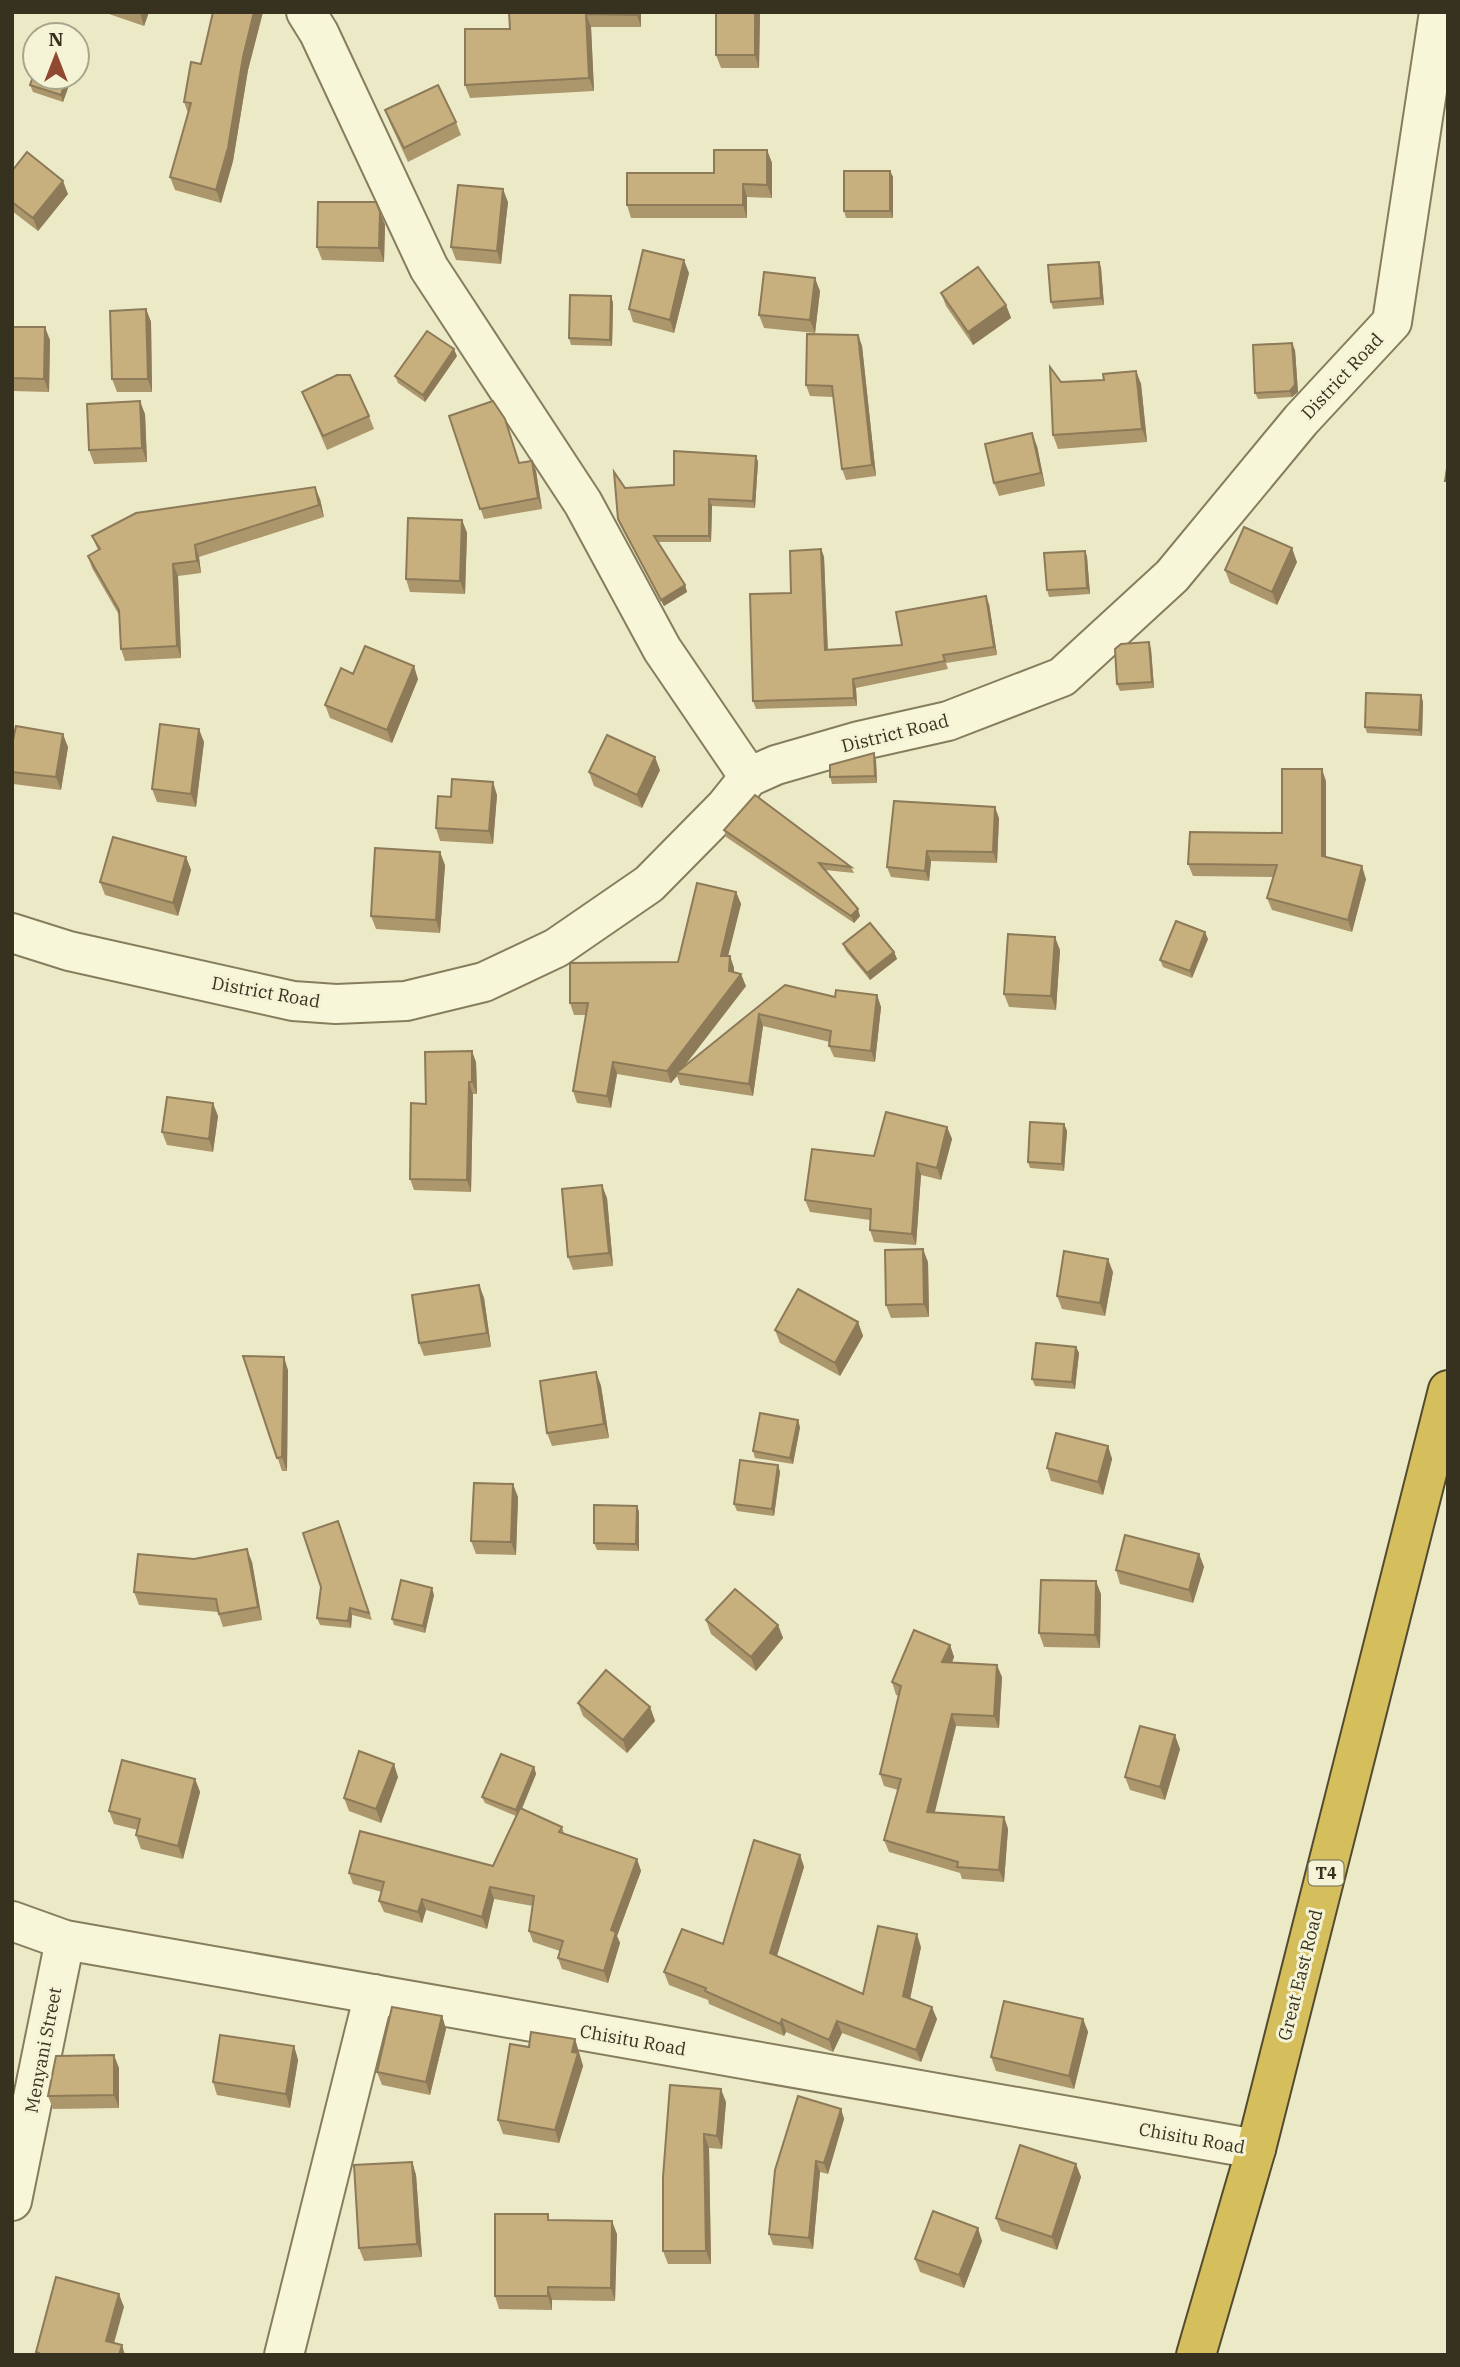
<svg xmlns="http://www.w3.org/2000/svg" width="1460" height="2367" font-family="'IBM Plex Serif',serif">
	<rect width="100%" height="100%" fill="#eceac6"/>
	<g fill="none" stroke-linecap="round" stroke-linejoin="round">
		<defs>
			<g id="street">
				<polyline points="306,12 319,33 429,268 583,503 662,649 749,777"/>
				<polyline points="12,933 69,951 293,1001 336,1004 406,1001 484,982 556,948 649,884 725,807 749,777 776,765 859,741 948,721 1062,677 1172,576 1301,420 1392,322 1439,12"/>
				<polyline points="12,1921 65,1940 1256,2149"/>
				<polyline points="12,2201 65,1940"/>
				<polyline points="284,2355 374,1994"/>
			</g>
			<polyline id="highway" points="1196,2355 1256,2149 1448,1390"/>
		</defs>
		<use href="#street" stroke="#867d5d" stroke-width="42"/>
		<use href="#highway" stroke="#544a31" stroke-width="42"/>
		<use href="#street" stroke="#f7f6d9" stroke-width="38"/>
		<use href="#highway" stroke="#d5bf5d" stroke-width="38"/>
	</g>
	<g fill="#ac966c">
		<polygon points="103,12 149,12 144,26"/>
		<polygon points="213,12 263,12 248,70 233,161 221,203 175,190 170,177 188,113 184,102 201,64"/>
		<polygon points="509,12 641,12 641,27 591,27 594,91 470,98 465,85 510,29"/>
		<polygon points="760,12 759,68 721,68 716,55"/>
		<polygon points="35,77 72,77 63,102 33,92 30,85"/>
		<polygon points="385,110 456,122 461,135 408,162 390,123"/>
		<polygon points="767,150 772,163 772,198 747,197 747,218 631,218 627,205 714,173"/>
		<polygon points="12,171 68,194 38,231 12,211"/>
		<polygon points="890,171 893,177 893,218 846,218 844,211"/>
		<polygon points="508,202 501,264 456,260 451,247"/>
		<polygon points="380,212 385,225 384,262 322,260 317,247"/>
		<polygon points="1099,262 1101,268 1104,305 1053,309 1051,302"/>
		<polygon points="689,273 674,333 633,322 629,309"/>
		<polygon points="820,291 815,333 764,328 759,315"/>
		<polygon points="941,293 1006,305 1011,318 973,345 946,306"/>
		<polygon points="611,296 613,303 612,346 571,345 569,338"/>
		<polygon points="146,309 151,322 152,392 117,392 112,379"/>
		<polygon points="12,327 50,340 49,392 12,391"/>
		<polygon points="858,335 862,346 876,476 846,480 842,469 833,397 810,396 806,385"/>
		<polygon points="1295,350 1298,392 1292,397 1258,399 1255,393"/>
		<polygon points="457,356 425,402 398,383 395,376"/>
		<polygon points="1136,371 1141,384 1147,442 1058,449 1053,435 1061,382 1104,380"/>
		<polygon points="302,392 369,416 374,429 327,450"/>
		<polygon points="145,414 147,462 94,464 89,450"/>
		<polygon points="449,416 520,463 532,461 536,471 542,509 484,519"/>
		<polygon points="1037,446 1045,486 999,496 994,483"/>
		<polygon points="756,456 758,462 755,508 712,506 711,542 658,542 685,585 687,592 664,606 620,525 618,519 674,485"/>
		<polygon points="320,499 324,517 199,557 201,573 178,576 181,658 125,661 121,649 119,615 92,568 88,556 98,550 92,536"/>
		<polygon points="462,520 467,533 465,594 410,592 406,579"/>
		<polygon points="821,549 824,557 828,650 902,645 989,604 997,655 946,663 948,669 856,688 857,706 756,709 753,701 791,593"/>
		<polygon points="1085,551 1087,557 1090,594 1049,597 1047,590"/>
		<polygon points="1297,562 1277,605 1230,583 1225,570"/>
		<polygon points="1151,649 1154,688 1120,691 1117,684"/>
		<polygon points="353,674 418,679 392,743 330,718 325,705"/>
		<polygon points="1421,695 1423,702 1422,736 1367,733 1365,727"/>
		<polygon points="204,742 196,807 157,802 152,789"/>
		<polygon points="12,745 68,747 61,790 13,784"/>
		<polygon points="876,760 877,783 832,784 830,777"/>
		<polygon points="660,770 642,808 594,786 589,772"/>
		<polygon points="1326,781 1326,857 1366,879 1352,932 1272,910 1267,898 1273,877 1193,876 1188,864 1282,833"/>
		<polygon points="497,795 493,844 440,841 436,828 451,797"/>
		<polygon points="999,818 997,863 931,861 929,881 891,877 887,867"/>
		<polygon points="724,830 851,867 854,873 825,870 860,916 854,923 726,837"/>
		<polygon points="186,857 191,870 178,916 105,895 100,882"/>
		<polygon points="445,865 440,933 376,929 371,916"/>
		<polygon points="736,892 741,904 728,956 730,956 734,968 734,973 746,986 683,1068 785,985 835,997 877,995 881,1007 875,1062 834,1057 829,1046 830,1042 763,1026 753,1096 680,1085 677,1076 671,1083 617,1074 611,1108 577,1103 573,1091 586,1015 574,1015 570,1003 678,962"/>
		<polygon points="1208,939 1192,978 1163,967 1160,960"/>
		<polygon points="843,944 894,952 897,959 870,980 846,951"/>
		<polygon points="1060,950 1056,1010 1009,1007 1004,994"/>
		<polygon points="476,1062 477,1094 473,1094 471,1192 414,1190 410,1179 426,1104"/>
		<polygon points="218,1116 213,1152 167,1145 162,1132"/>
		<polygon points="1064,1124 1067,1131 1064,1171 1030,1168 1028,1162"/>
		<polygon points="947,1127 952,1139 941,1180 921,1175 916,1245 874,1242 870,1230 870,1220 810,1212 805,1200 874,1156"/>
		<polygon points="607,1198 613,1266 573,1270 568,1257"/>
		<polygon points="928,1262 929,1317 891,1318 886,1305"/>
		<polygon points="1113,1272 1105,1316 1062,1309 1057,1296"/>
		<polygon points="479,1285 484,1298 491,1347 424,1356 419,1343"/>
		<polygon points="858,1322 863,1336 840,1376 780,1343 775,1330"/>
		<polygon points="1076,1347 1079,1353 1075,1389 1035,1386 1032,1379"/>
		<polygon points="243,1356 288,1370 287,1471 282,1471"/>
		<polygon points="596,1372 601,1386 609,1438 552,1446 547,1433"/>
		<polygon points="800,1427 793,1464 755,1458 753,1451"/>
		<polygon points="1108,1446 1112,1459 1103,1495 1051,1481 1047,1468"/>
		<polygon points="778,1465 780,1472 774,1516 737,1511 734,1504"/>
		<polygon points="518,1497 516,1555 476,1554 471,1541"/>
		<polygon points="637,1506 639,1512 639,1551 597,1550 594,1543"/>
		<polygon points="338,1521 372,1620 352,1615 351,1628 320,1625 317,1618"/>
		<polygon points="1199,1554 1204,1567 1193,1603 1120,1584 1116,1570"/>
		<polygon points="252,1562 262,1620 223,1627 218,1612 139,1605 134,1592"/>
		<polygon points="1101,1594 1100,1648 1044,1647 1039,1633"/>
		<polygon points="434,1595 425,1633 394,1625 392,1619"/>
		<polygon points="706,1620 778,1625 783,1638 756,1671 711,1634"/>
		<polygon points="950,1645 954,1657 952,1663 1002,1677 999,1728 956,1726 934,1812 1004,1817 1008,1829 1004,1882 962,1879 960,1873 889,1852 884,1840 898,1790 884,1786 880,1774 899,1696 896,1695 892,1682"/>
		<polygon points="578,1703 650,1707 655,1721 627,1753 583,1716"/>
		<polygon points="1180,1749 1165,1800 1130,1790 1125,1777"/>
		<polygon points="534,1767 536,1774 522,1809 562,1827 564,1833 637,1859 641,1871 617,1936 620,1943 608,1983 562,1969 558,1958 560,1951 533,1942 529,1931 533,1906 494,1899 487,1929 426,1910 422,1923 384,1912 379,1901 382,1892 353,1884 349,1873 493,1866 516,1816 485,1803 482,1797"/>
		<polygon points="398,1777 381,1823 349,1811 344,1798"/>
		<polygon points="195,1779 200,1792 183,1859 141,1849 136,1835 138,1830 114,1824 109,1811"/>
		<polygon points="800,1855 804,1867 777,1956 863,1994 921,1947 910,1999 937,2019 921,2062 842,2033 833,2052 786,2032 784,2036 709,2004 708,2000 669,1985 664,1972 723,1944"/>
		<polygon points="442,2016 446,2029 430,2095 382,2085 377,2072"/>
		<polygon points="1083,2019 1088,2032 1074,2089 996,2071 991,2057"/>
		<polygon points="575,2039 583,2066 559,2143 503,2134 498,2120 529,2047"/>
		<polygon points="294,2046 298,2060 290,2108 217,2095 213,2082"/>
		<polygon points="119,2068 119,2108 53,2109 48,2096"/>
		<polygon points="726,2102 722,2149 709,2148 711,2264 668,2264 663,2251 663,2177"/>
		<polygon points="841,2109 844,2119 828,2174 820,2172 813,2249 773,2245 769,2234"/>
		<polygon points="412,2162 416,2175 422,2257 364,2261 359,2248"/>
		<polygon points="1076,2164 1081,2177 1057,2250 1001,2231 996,2218"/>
		<polygon points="551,2220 617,2234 615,2301 552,2300 552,2310 499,2309 495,2296"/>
		<polygon points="982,2241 964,2288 920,2272 915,2259"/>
	</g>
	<g fill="#8c7a58">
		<polygon points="140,12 149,12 144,26"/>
		<polygon points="254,12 263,12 248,70 233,161 221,203 216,190 243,57"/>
		<polygon points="637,12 641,12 641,27 637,15"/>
		<polygon points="755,12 760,12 759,68 755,55"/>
		<polygon points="586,14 591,27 594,91 589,78"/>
		<polygon points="78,45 80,52 77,61 77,47"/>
		<polygon points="67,77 72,77 63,102 61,95"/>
		<polygon points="767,150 772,163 772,198 767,185"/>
		<polygon points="890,171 893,177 893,218 890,211"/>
		<polygon points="63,181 68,194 38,231 33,218"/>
		<polygon points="743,184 747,197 747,218 743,205"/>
		<polygon points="503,189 508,202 501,264 497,251"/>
		<polygon points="380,212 385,225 384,262 379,248"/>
		<polygon points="684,260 689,273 674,333 670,320"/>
		<polygon points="1099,262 1101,268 1104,305 1101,298"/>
		<polygon points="815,278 820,291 815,333 810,320"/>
		<polygon points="611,296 613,303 612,346 610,340"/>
		<polygon points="1006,305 1011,318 973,345 968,332"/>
		<polygon points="146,309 151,322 152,392 148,379"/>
		<polygon points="45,327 50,340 49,392 44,379"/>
		<polygon points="858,335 862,346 876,476 872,465"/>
		<polygon points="1292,343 1295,350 1298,392 1292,397 1290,391"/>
		<polygon points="454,349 457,356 425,402 423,395"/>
		<polygon points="1136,371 1141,384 1147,442 1142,429"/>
		<polygon points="140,401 145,414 147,462 142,448"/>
		<polygon points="1032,433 1037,446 1045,486 1041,473"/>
		<polygon points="756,456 758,462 755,508 753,501"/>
		<polygon points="532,461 536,471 542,509 538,498"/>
		<polygon points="315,487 320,499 324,517 319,505"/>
		<polygon points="709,499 712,506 711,542 709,536"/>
		<polygon points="462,520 467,533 465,594 460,581"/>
		<polygon points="195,545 199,557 201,573 197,561"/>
		<polygon points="1292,548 1297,562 1277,605 1272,592"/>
		<polygon points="821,549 824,557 828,659 825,650"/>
		<polygon points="1085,551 1087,557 1090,594 1087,588"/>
		<polygon points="173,564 178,576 181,658 177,646"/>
		<polygon points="685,585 687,592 664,606 661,600"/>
		<polygon points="986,596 989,604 997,655 994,647"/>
		<polygon points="1149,642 1151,649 1154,688 1152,682"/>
		<polygon points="414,666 418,679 392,743 387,730"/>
		<polygon points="853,679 856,688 857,706 854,698"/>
		<polygon points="1421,695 1423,702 1422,736 1419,730"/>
		<polygon points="199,729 204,742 196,807 191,794"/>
		<polygon points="63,734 68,747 61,790 56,777"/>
		<polygon points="874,753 876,760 877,783 875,776"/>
		<polygon points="655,757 660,770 642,808 637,795"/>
		<polygon points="1322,769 1326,781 1326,868 1322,856"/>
		<polygon points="493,782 497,795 493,844 489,831"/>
		<polygon points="995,807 999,818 997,863 993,852"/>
		<polygon points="927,851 931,861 929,881 925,871"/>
		<polygon points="440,852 445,865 440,933 436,920"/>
		<polygon points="186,857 191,870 178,916 173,903"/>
		<polygon points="1362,866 1366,879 1352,932 1348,920"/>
		<polygon points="736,892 741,904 725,968 721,956"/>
		<polygon points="858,909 860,916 854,923 851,916"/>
		<polygon points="1205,932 1208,939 1192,978 1190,971"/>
		<polygon points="1055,937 1060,950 1056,1010 1051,996"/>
		<polygon points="894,952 897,959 870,980 867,973"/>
		<polygon points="730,956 734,968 733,984 729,971"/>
		<polygon points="741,974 746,986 678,1074 676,1073 677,1076 671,1083 667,1071"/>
		<polygon points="877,995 881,1007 875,1062 871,1051"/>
		<polygon points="759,1014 763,1026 753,1096 749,1084"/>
		<polygon points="472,1051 476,1062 477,1094 472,1082"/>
		<polygon points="613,1062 617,1074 611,1108 607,1096"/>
		<polygon points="469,1082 473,1094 471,1192 467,1180"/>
		<polygon points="213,1103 218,1116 213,1152 209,1139"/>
		<polygon points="1064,1124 1067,1131 1064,1171 1062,1164"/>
		<polygon points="947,1127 952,1139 941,1180 937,1168"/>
		<polygon points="917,1163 921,1175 916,1245 912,1234"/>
		<polygon points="602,1185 607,1198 613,1266 609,1253"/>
		<polygon points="923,1249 928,1262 929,1317 924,1304"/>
		<polygon points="1108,1259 1113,1272 1105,1316 1100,1303"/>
		<polygon points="479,1285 484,1298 491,1347 487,1333"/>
		<polygon points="858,1322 863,1336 840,1376 835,1363"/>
		<polygon points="1076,1347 1079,1353 1075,1389 1072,1382"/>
		<polygon points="284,1357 288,1370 287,1471 282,1457"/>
		<polygon points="596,1372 601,1386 609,1438 604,1424"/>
		<polygon points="798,1420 800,1427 793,1464 790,1458"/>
		<polygon points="1108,1446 1112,1459 1103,1495 1098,1482"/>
		<polygon points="778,1465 780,1472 774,1516 772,1509"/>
		<polygon points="513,1484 518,1497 516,1555 511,1542"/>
		<polygon points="637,1506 639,1512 639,1551 636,1544"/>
		<polygon points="247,1549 252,1562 262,1620 258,1607"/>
		<polygon points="1199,1554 1204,1567 1193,1603 1189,1590"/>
		<polygon points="1096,1581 1101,1594 1100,1648 1095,1635"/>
		<polygon points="432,1588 434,1595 425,1633 423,1626"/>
		<polygon points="350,1608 352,1615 351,1628 348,1621"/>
		<polygon points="778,1625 783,1638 756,1671 751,1657"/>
		<polygon points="950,1645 954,1657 947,1674 942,1662"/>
		<polygon points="997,1665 1002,1677 999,1728 994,1716"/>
		<polygon points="650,1707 655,1721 627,1753 623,1740"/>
		<polygon points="952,1714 956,1726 932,1824 927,1812"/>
		<polygon points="1175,1735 1180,1749 1165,1800 1160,1787"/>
		<polygon points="394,1764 398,1777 381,1823 376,1809"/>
		<polygon points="534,1767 536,1774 518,1817 516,1810"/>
		<polygon points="195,1779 200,1792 183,1859 178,1846"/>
		<polygon points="1004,1817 1008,1829 1004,1882 999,1870"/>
		<polygon points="800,1855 804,1867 774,1965 770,1953"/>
		<polygon points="637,1859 641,1871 617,1936 620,1943 608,1983 604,1971 611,1930"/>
		<polygon points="490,1887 494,1899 487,1929 482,1917"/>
		<polygon points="422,1899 426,1910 422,1923 418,1912"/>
		<polygon points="917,1934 921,1947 908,2008 903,1996"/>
		<polygon points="932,2007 937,2019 921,2062 916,2050"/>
		<polygon points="442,2016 446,2029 430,2095 426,2082"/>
		<polygon points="782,2019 786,2032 784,2036 780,2024"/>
		<polygon points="1083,2019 1088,2032 1074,2089 1069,2076"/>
		<polygon points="837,2021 842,2033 833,2052 829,2040"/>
		<polygon points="575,2039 583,2066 559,2143 555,2130"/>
		<polygon points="294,2046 298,2060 290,2108 286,2094"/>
		<polygon points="114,2055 119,2068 119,2108 114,2095"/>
		<polygon points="721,2089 726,2102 722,2149 717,2136"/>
		<polygon points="841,2109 844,2119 828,2174 824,2163"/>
		<polygon points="704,2134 709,2148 711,2264 706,2251"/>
		<polygon points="816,2161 820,2172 813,2249 809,2238"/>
		<polygon points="412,2162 416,2175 422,2257 417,2244"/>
		<polygon points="1076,2164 1081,2177 1057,2250 1052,2237"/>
		<polygon points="612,2221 617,2234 615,2301 611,2288"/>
		<polygon points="978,2228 982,2241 964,2288 959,2275"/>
		<polygon points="548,2287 552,2300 552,2310 548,2296"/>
		<polygon points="119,2294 124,2307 111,2354 106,2341"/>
		<polygon points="122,2345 125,2355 119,2355"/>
	</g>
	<g fill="#c8af7e" stroke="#8c7a58" stroke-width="2">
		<polygon points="213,12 254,12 243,57 228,148 216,190 170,177 191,103 184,102 191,62 201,64"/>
		<polygon points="509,12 637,12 637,15 586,14 589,78 465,85 465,29 510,29"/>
		<rect x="716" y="12" width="39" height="43"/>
		<polygon points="35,71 35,77 67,77 61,95 30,85"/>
		<polygon points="438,85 456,122 404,148 385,110"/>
		<polygon points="714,150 767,150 767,185 743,184 743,205 627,205 627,173 714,173"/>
		<polygon points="27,152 63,181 33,218 12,202 12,171"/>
		<rect x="844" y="171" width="46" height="40"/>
		<polygon points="458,185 503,189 497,251 451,247"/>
		<polygon points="318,202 376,202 380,212 379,248 317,247"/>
		<polygon points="643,250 684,260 670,320 629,309"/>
		<polygon points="1099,262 1101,298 1051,302 1048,265"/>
		<polygon points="978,267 1006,305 968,332 941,293"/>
		<polygon points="764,272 815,278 810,320 759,315"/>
		<polygon points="570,295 611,296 610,340 569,338"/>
		<polygon points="146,309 148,379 112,379 110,311"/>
		<polygon points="12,327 45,327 44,379 12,378"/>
		<polygon points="427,331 454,349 423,395 395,376"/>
		<polygon points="807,334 858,335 872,465 842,469 832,386 806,385"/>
		<polygon points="1292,343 1295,385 1290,391 1255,393 1253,345"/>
		<polygon points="1050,367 1061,382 1104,380 1103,374 1136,371 1142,429 1053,435"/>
		<polygon points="337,375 350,375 369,416 323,436 302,392"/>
		<polygon points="140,401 142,448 89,450 87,404"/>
		<polygon points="493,401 505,419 519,463 532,461 538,498 480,509 449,416"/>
		<polygon points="1032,433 1041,473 994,483 985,444"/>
		<polygon points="674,451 756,456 753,501 709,499 709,536 654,536 685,585 661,600 618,519 614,472 625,488 674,485"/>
		<polygon points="1448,462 1448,481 1445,481"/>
		<polygon points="315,487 319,505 195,545 197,561 173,564 177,646 121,649 119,610 88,556 100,549 92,536 136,513"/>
		<polygon points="408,518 462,520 460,581 406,579"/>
		<polygon points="1244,527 1292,548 1272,592 1225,570"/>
		<polygon points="821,549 825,650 902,645 896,612 986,596 994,647 943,655 945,661 853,679 854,698 753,701 750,594 791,593 790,551"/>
		<polygon points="1085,551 1087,588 1047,590 1044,553"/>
		<polygon points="1149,642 1152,682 1117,684 1115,649 1121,644"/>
		<polygon points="365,646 414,666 387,730 325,705 341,668 353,674"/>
		<polygon points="1366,693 1421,695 1419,730 1365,727"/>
		<polygon points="160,724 199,729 191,794 152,789"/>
		<polygon points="16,726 63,734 56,777 12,772 12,745"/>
		<polygon points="607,735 655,757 637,795 589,772"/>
		<polygon points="874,753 875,776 830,777 830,765"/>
		<polygon points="1282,769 1322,769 1322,856 1362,866 1348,920 1267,898 1277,865 1188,864 1190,832 1282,833"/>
		<polygon points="452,779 493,782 489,831 436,828 438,796 451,797"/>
		<polygon points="755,795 851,867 819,863 858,909 851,916 724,830"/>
		<polygon points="894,801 995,807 993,852 927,851 925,871 887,867"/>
		<polygon points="113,837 186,857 173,903 100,882"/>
		<polygon points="375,848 440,852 436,920 371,916"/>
		<polygon points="697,883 736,892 721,956 730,956 729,971 741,974 667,1071 613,1062 607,1096 573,1091 588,1003 570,1003 570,963 678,962"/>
		<polygon points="1176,921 1205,932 1190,971 1160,960"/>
		<polygon points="870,923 894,952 867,973 843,944"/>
		<polygon points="1008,934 1055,937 1051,996 1004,994"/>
		<polygon points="785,985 835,997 836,990 877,995 871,1051 829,1046 831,1031 759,1014 749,1084 676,1073"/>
		<polygon points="472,1051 472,1082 469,1082 467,1180 410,1179 411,1103 426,1104 425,1052"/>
		<polygon points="167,1097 213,1103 209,1139 162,1132"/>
		<polygon points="886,1112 947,1127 937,1168 917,1163 912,1234 870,1230 871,1209 805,1200 812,1149 874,1156"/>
		<polygon points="1030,1122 1064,1124 1062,1164 1028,1162"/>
		<polygon points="602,1185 609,1253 568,1257 562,1189"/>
		<polygon points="923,1249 924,1304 886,1305 885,1250"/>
		<polygon points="1064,1251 1108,1259 1100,1303 1057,1296"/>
		<polygon points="479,1285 487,1333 419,1343 412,1295"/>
		<polygon points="798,1289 858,1322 835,1363 775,1330"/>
		<polygon points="1036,1343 1076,1347 1072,1382 1032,1379"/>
		<polygon points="243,1356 284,1357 282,1457 277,1458"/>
		<polygon points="596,1372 604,1424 547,1433 540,1381"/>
		<polygon points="760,1413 798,1420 790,1458 753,1451"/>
		<polygon points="1056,1433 1108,1446 1098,1482 1047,1468"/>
		<polygon points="740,1460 778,1465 772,1509 734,1504"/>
		<polygon points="474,1483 513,1484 511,1542 471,1541"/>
		<polygon points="594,1505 637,1506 636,1544 594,1543"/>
		<polygon points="338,1521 369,1613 350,1608 348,1621 317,1618 321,1587 303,1533"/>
		<polygon points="1125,1535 1199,1554 1189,1590 1116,1570"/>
		<polygon points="247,1549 258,1607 219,1614 216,1599 134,1592 138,1554 194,1559"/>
		<polygon points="401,1580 432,1588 423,1626 392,1619"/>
		<polygon points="1041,1580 1096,1581 1095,1635 1039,1633"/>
		<polygon points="735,1589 778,1625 751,1657 706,1620"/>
		<polygon points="914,1630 950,1645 942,1662 997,1665 994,1716 952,1714 927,1812 1004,1817 999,1870 957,1867 958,1862 884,1840 901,1779 880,1774 901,1686 892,1682"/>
		<polygon points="606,1670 650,1707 623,1740 578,1703"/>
		<polygon points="1140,1726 1175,1735 1160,1787 1125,1777"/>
		<polygon points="359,1751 394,1764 376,1809 344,1798"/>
		<polygon points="501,1754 534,1767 516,1810 482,1797"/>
		<polygon points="122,1760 195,1779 178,1846 136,1835 140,1819 109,1811"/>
		<polygon points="520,1808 562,1827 559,1832 637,1859 611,1930 616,1932 604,1971 558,1958 563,1941 529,1931 534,1896 490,1887 482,1917 422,1899 418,1912 379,1901 384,1882 349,1873 360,1831 493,1866"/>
		<polygon points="754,1840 800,1855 770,1953 863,1994 878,1926 917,1934 903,1996 932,2007 916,2050 837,2021 829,2040 782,2019 780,2024 705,1991 706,1988 664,1972 682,1929 723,1944"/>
		<polygon points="1004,2001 1083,2019 1069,2076 991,2057"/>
		<polygon points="392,2007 442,2016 426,2082 377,2072"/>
		<polygon points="531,2032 575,2039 572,2052 578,2053 555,2130 498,2120 510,2044 529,2047"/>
		<polygon points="220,2035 294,2046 286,2094 213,2082"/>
		<polygon points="114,2055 114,2095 48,2096 56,2056"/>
		<polygon points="670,2085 721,2089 717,2136 704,2134 706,2251 663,2251 663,2177"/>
		<polygon points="798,2096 841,2109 824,2163 816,2161 809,2238 769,2234 775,2170"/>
		<polygon points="1020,2145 1076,2164 1052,2237 996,2218"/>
		<polygon points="412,2162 417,2244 359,2248 354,2165"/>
		<polygon points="933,2211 978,2228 959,2275 915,2259"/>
		<polygon points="495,2214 548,2214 548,2220 612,2221 611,2288 548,2287 548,2296 495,2296"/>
		<polygon points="56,2277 119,2294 106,2341 122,2345 119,2355 39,2355 39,2353 36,2352"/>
	</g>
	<g text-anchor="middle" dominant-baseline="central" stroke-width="6" stroke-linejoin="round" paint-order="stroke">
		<rect fill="#f4f3d5" stroke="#706b56" stroke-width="2" x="1308.5" y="1860.5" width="35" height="25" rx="5"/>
		<g font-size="16" font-weight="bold" fill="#373120">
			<text x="1326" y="1873">T4</text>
		</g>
		<g font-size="18" fill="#373120" stroke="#f4f3d5">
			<text transform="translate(1342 376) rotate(-47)">District Road</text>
			<text transform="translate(895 733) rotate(-14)">District Road</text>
			<text transform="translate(266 992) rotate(10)">District Road</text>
			<text transform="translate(1300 1975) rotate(-76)">Great East Road</text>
			<text transform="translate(633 2040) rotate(10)">Chisitu Road</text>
			<text transform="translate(43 2050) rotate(-79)">Menyani Street</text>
			<text transform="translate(1192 2138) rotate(10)">Chisitu Road</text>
		</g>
	</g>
	<rect width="1460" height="2367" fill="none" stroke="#373120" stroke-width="28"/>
	<g transform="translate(56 56)"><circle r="33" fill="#f4f3d5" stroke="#a8a58d" stroke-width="2"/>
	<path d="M0-5L12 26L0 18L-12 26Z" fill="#914830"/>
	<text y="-10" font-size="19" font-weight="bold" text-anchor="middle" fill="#373120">N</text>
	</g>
</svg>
